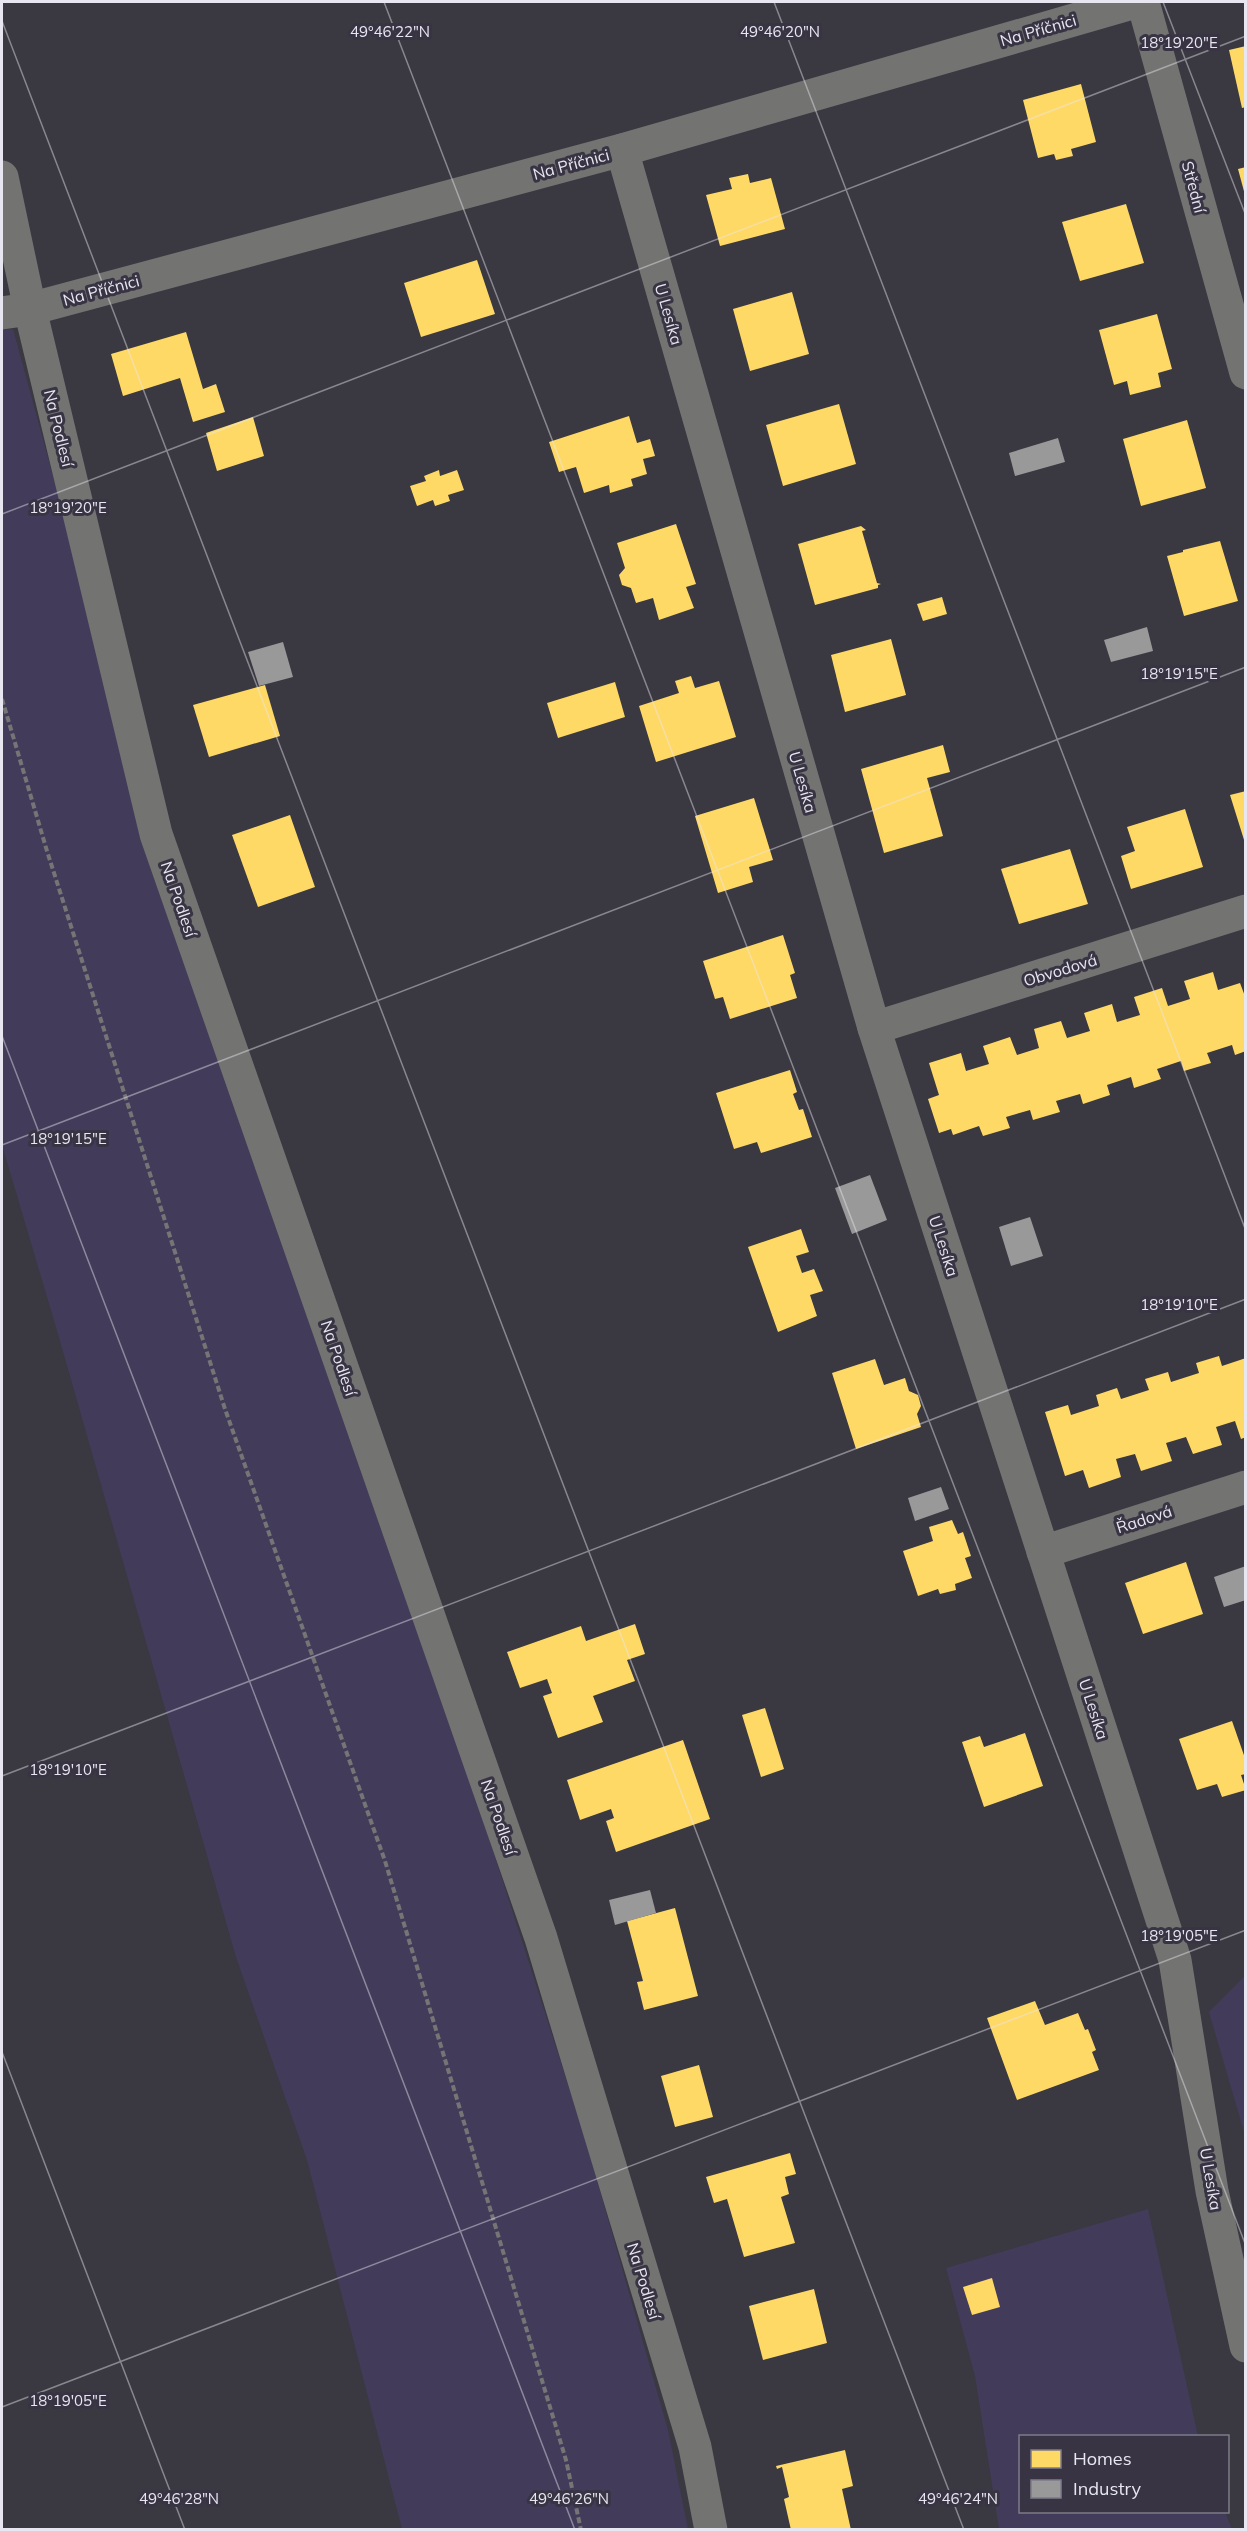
<svg xmlns="http://www.w3.org/2000/svg" width="1247" height="2531" font-family="Mulish,sans-serif">
	<rect width="100%" height="100%" fill="#3a3840"/>
	<g fill="#433b5a">
		<polygon points="13,329 147,822 339,1409 476,1798 583,2131 668,2430 688,2529 402,2529 307,2160 236,1957 58,1334 2,1145 2,330"/>
		<polygon points="1245,1976 1245,2135 1209,2012"/>
		<polygon points="1148,2209 1198,2436 1020,2436 1020,2512 1225,2512 1232,2529 999,2529 975,2376 946,2268"/>
	</g>
	<g fill="#ffd966">
		<polygon points="1246,46 1246,107 1242,108 1229,50"/>
		<polygon points="1081,84 1096,142 1071,149 1073,156 1056,160 1054,154 1038,158 1023,100"/>
		<polygon points="1246,167 1246,195 1245,195 1238,169"/>
		<polygon points="748,174 750,183 771,178 785,229 720,246 706,195 732,189 729,178"/>
		<polygon points="1126,204 1144,263 1080,281 1062,222"/>
		<polygon points="477,260 495,314 421,337 404,283"/>
		<polygon points="792,292 809,354 750,371 733,309"/>
		<polygon points="1157,314 1172,369 1158,373 1161,387 1130,395 1127,381 1114,385 1099,330"/>
		<polygon points="186,332 203,389 216,384 225,412 193,422 180,378 123,396 111,354"/>
		<polygon points="839,404 856,464 783,486 766,425"/>
		<polygon points="629,416 637,443 650,439 655,456 643,459 647,474 631,479 633,486 610,493 609,485 584,493 576,467 559,472 549,442"/>
		<polygon points="253,417 264,456 217,471 206,433"/>
		<polygon points="1187,420 1206,488 1141,506 1123,439"/>
		<polygon points="439,470 440,476 457,470 464,490 448,495 450,501 435,506 433,500 417,506 410,486 426,481 424,476"/>
		<polygon points="676,524 696,584 686,587 694,608 659,620 653,598 636,603 631,588 622,585 619,575 625,568 617,543"/>
		<polygon points="861,526 866,530 862,531 877,583 881,584 878,585 878,588 815,605 798,544"/>
		<polygon points="1220,541 1238,601 1184,616 1167,556 1183,552 1183,550"/>
		<polygon points="942,597 947,614 923,621 917,604"/>
		<polygon points="891,639 906,695 845,712 831,655"/>
		<polygon points="691,676 695,688 719,681 736,737 656,762 639,706 679,693 675,681"/>
		<polygon points="615,682 625,717 558,738 547,703"/>
		<polygon points="265,685 280,736 209,757 193,705"/>
		<polygon points="943,745 950,772 927,778 943,836 884,853 861,769"/>
		<polygon points="1246,791 1246,843 1245,843 1230,795"/>
		<polygon points="754,798 773,860 749,867 753,882 718,893 695,816"/>
		<polygon points="1185,809 1203,867 1131,889 1121,856 1135,851 1127,827"/>
		<polygon points="290,815 315,887 258,907 232,835"/>
		<polygon points="1070,849 1088,904 1019,924 1001,869"/>
		<polygon points="783,935 795,973 790,975 797,998 730,1019 723,997 715,999 703,961"/>
		<polygon points="1213,972 1218,990 1240,983 1246,999 1246,1051 1235,1055 1232,1045 1207,1053 1211,1063 1184,1071 1181,1061 1157,1069 1161,1079 1134,1088 1131,1077 1107,1085 1110,1095 1083,1104 1080,1094 1056,1101 1060,1112 1033,1120 1030,1110 1006,1117 1010,1128 983,1136 979,1126 953,1135 951,1129 939,1133 928,1099 939,1095 929,1063 961,1053 966,1071 989,1064 983,1046 1010,1037 1017,1055 1039,1048 1034,1029 1061,1021 1067,1038 1090,1031 1084,1013 1112,1004 1117,1022 1140,1015 1134,997 1162,988 1168,1006 1190,999 1184,981"/>
		<polygon points="790,1070 797,1092 793,1094 799,1110 803,1109 812,1137 761,1153 757,1142 734,1149 716,1093"/>
		<polygon points="801,1229 809,1252 796,1256 802,1273 814,1269 823,1291 810,1295 817,1316 778,1332 748,1247"/>
		<polygon points="1219,1356 1222,1366 1246,1358 1246,1437 1241,1439 1235,1421 1216,1427 1222,1445 1193,1454 1186,1437 1166,1443 1172,1461 1141,1471 1135,1454 1116,1459 1121,1477 1089,1488 1083,1470 1065,1476 1045,1412 1068,1405 1071,1415 1099,1406 1096,1395 1117,1388 1121,1399 1149,1390 1145,1379 1168,1372 1171,1382 1199,1373 1196,1363"/>
		<polygon points="875,1359 884,1385 905,1378 909,1391 918,1395 921,1406 917,1414 921,1427 856,1449 832,1373"/>
		<polygon points="952,1520 958,1534 963,1532 971,1556 965,1558 972,1578 955,1584 956,1590 940,1594 938,1589 918,1596 903,1551 933,1541 929,1527"/>
		<polygon points="1186,1562 1203,1614 1143,1634 1125,1583"/>
		<polygon points="635,1624 645,1654 627,1660 635,1681 593,1696 603,1722 558,1738 543,1696 552,1693 547,1679 520,1688 507,1652 581,1626 586,1641"/>
		<polygon points="765,1708 784,1769 761,1777 742,1715"/>
		<polygon points="1232,1721 1246,1761 1246,1774 1241,1775 1246,1790 1222,1797 1217,1784 1197,1790 1179,1739"/>
		<polygon points="1025,1733 1043,1786 984,1807 962,1742 980,1736 984,1747"/>
		<polygon points="683,1740 710,1819 616,1852 606,1821 614,1818 611,1809 580,1820 567,1780"/>
		<polygon points="675,1908 698,1996 644,2010 637,1982 643,1981 627,1921"/>
		<polygon points="1035,2001 1045,2025 1078,2013 1085,2030 1088,2029 1096,2050 1092,2052 1099,2070 1017,2100 987,2018"/>
		<polygon points="699,2065 713,2117 675,2127 661,2076"/>
		<polygon points="790,2153 796,2174 785,2177 789,2194 781,2197 795,2243 744,2257 727,2199 714,2203 706,2177"/>
		<polygon points="992,2278 1000,2307 972,2315 963,2287"/>
		<polygon points="814,2289 827,2343 763,2360 749,2306"/>
		<polygon points="845,2450 853,2486 842,2489 851,2530 791,2530 784,2499 789,2497 782,2467 777,2469 776,2466"/>
	</g>
	<g fill="#999">
		<polygon points="1058,438 1065,462 1015,476 1009,453"/>
		<polygon points="1147,627 1153,651 1111,662 1104,640"/>
		<polygon points="283,642 293,677 259,686 248,652"/>
		<polygon points="870,1175 887,1220 852,1234 835,1188"/>
		<polygon points="1030,1217 1043,1256 1011,1266 999,1227"/>
		<polygon points="941,1487 949,1509 915,1521 908,1498"/>
		<polygon points="1246,1566 1246,1600 1224,1607 1214,1577"/>
		<polygon points="650,1890 656,1913 615,1925 609,1900"/>
	</g>
	<g fill="none" stroke-linecap="round" stroke-linejoin="round">
		<polyline stroke="#767576" stroke-width="4" stroke-dasharray="6 3" stroke-linecap="butt" points="2,699 47,851 225,1409 385,1861 566,2460 581,2530"/>
		<g stroke="#737371" stroke-width="33">
			<polyline points="1143,2 1246,373"/>
			<polyline points="622,150 874,1028 1175,1960 1212,2191 1246,2346"/>
			<polyline points="2,177 30,309 156,834 541,1938 695,2447 711,2530"/>
			<polyline points="2,313 30,309 622,150 1136,2"/>
			<polyline points="874,1028 1246,911"/>
			<polyline points="1043,1552 1246,1487"/>
		</g>
	</g>
	<path fill="none" stroke="#e8e6f0" stroke-width="1.5" stroke-opacity="0.45" d="M 384,2 L 1246,2246M 774,2 L 1246,1231M 1163,2 L 1246,216M 2,21 L 964,2530M 2,514 L 1246,36M 2,1036 L 575,2530M 2,1145 L 1246,667M 2,1776 L 1246,1299M 2,2052 L 185,2530M 2,2407 L 1246,1930"/>
	<g text-anchor="middle" dominant-baseline="central" stroke-width="6" stroke-linejoin="round" paint-order="stroke">
		<g font-size="16" fill="#e8e6f0" stroke="#383444">
			<text transform="translate(1038 30) rotate(-16)">Na Příčnici</text>
			<text transform="translate(571 164) rotate(-15)">Na Příčnici</text>
			<text transform="translate(1194 187) rotate(75)">Střední</text>
			<text transform="translate(101 290) rotate(-15)">Na Příčnici</text>
			<text transform="translate(669 314) rotate(74)">U Lesíka</text>
			<text transform="translate(59 428) rotate(76)">Na Podlesí</text>
			<text transform="translate(803 782) rotate(74)">U Lesíka</text>
			<text transform="translate(179 899) rotate(71)">Na Podlesí</text>
			<text transform="translate(1060 970) rotate(-17)">Obvodová</text>
			<text transform="translate(944 1246) rotate(72)">U Lesíka</text>
			<text transform="translate(339 1358) rotate(71)">Na Podlesí</text>
			<text transform="translate(1144 1519) rotate(-18)">Řadová</text>
			<text transform="translate(1094 1709) rotate(72)">U Lesíka</text>
			<text transform="translate(499 1817) rotate(71)">Na Podlesí</text>
			<text transform="translate(1211 2179) rotate(80)">U Lesíka</text>
			<text transform="translate(644 2281) rotate(73)">Na Podlesí</text>
		</g>
	</g>
	<g font-size="15" text-anchor="middle" fill="#e8e6f0" stroke="#383444" stroke-width="6" stroke-linejoin="round" paint-order="stroke">
		<text x="390" y="37">49°46'22"N</text>
		<text x="780" y="37">49°46'20"N</text>
		<text x="1179" y="48">18°19'20"E</text>
		<text x="68" y="513">18°19'20"E</text>
		<text x="1179" y="679">18°19'15"E</text>
		<text x="68" y="1144">18°19'15"E</text>
		<text x="1179" y="1310">18°19'10"E</text>
		<text x="68" y="1775">18°19'10"E</text>
		<text x="1179" y="1941">18°19'05"E</text>
		<text x="68" y="2406">18°19'05"E</text>
		<text x="179" y="2504">49°46'28"N</text>
		<text x="569" y="2504">49°46'26"N</text>
		<text x="958" y="2504">49°46'24"N</text>
	</g>
	<rect width="1247" height="2531" fill="none" stroke="#e8e6f0" stroke-width="6"/>
	<rect x="1019" y="2435" width="210" height="78" fill="#383444" stroke="#7e7b89" stroke-width="1.5"/>
	<rect x="1031" y="2450" width="30" height="18" fill="#ffd966" stroke="#7e7b89" stroke-width="1.5"/>
	<text x="1073" y="2465" font-size="18" fill="#e8e6f0">Homes</text>
	<rect x="1031" y="2480" width="30" height="18" fill="#999999" stroke="#7e7b89" stroke-width="1.5"/>
	<text x="1073" y="2495" font-size="18" fill="#e8e6f0">Industry</text>
</svg>
